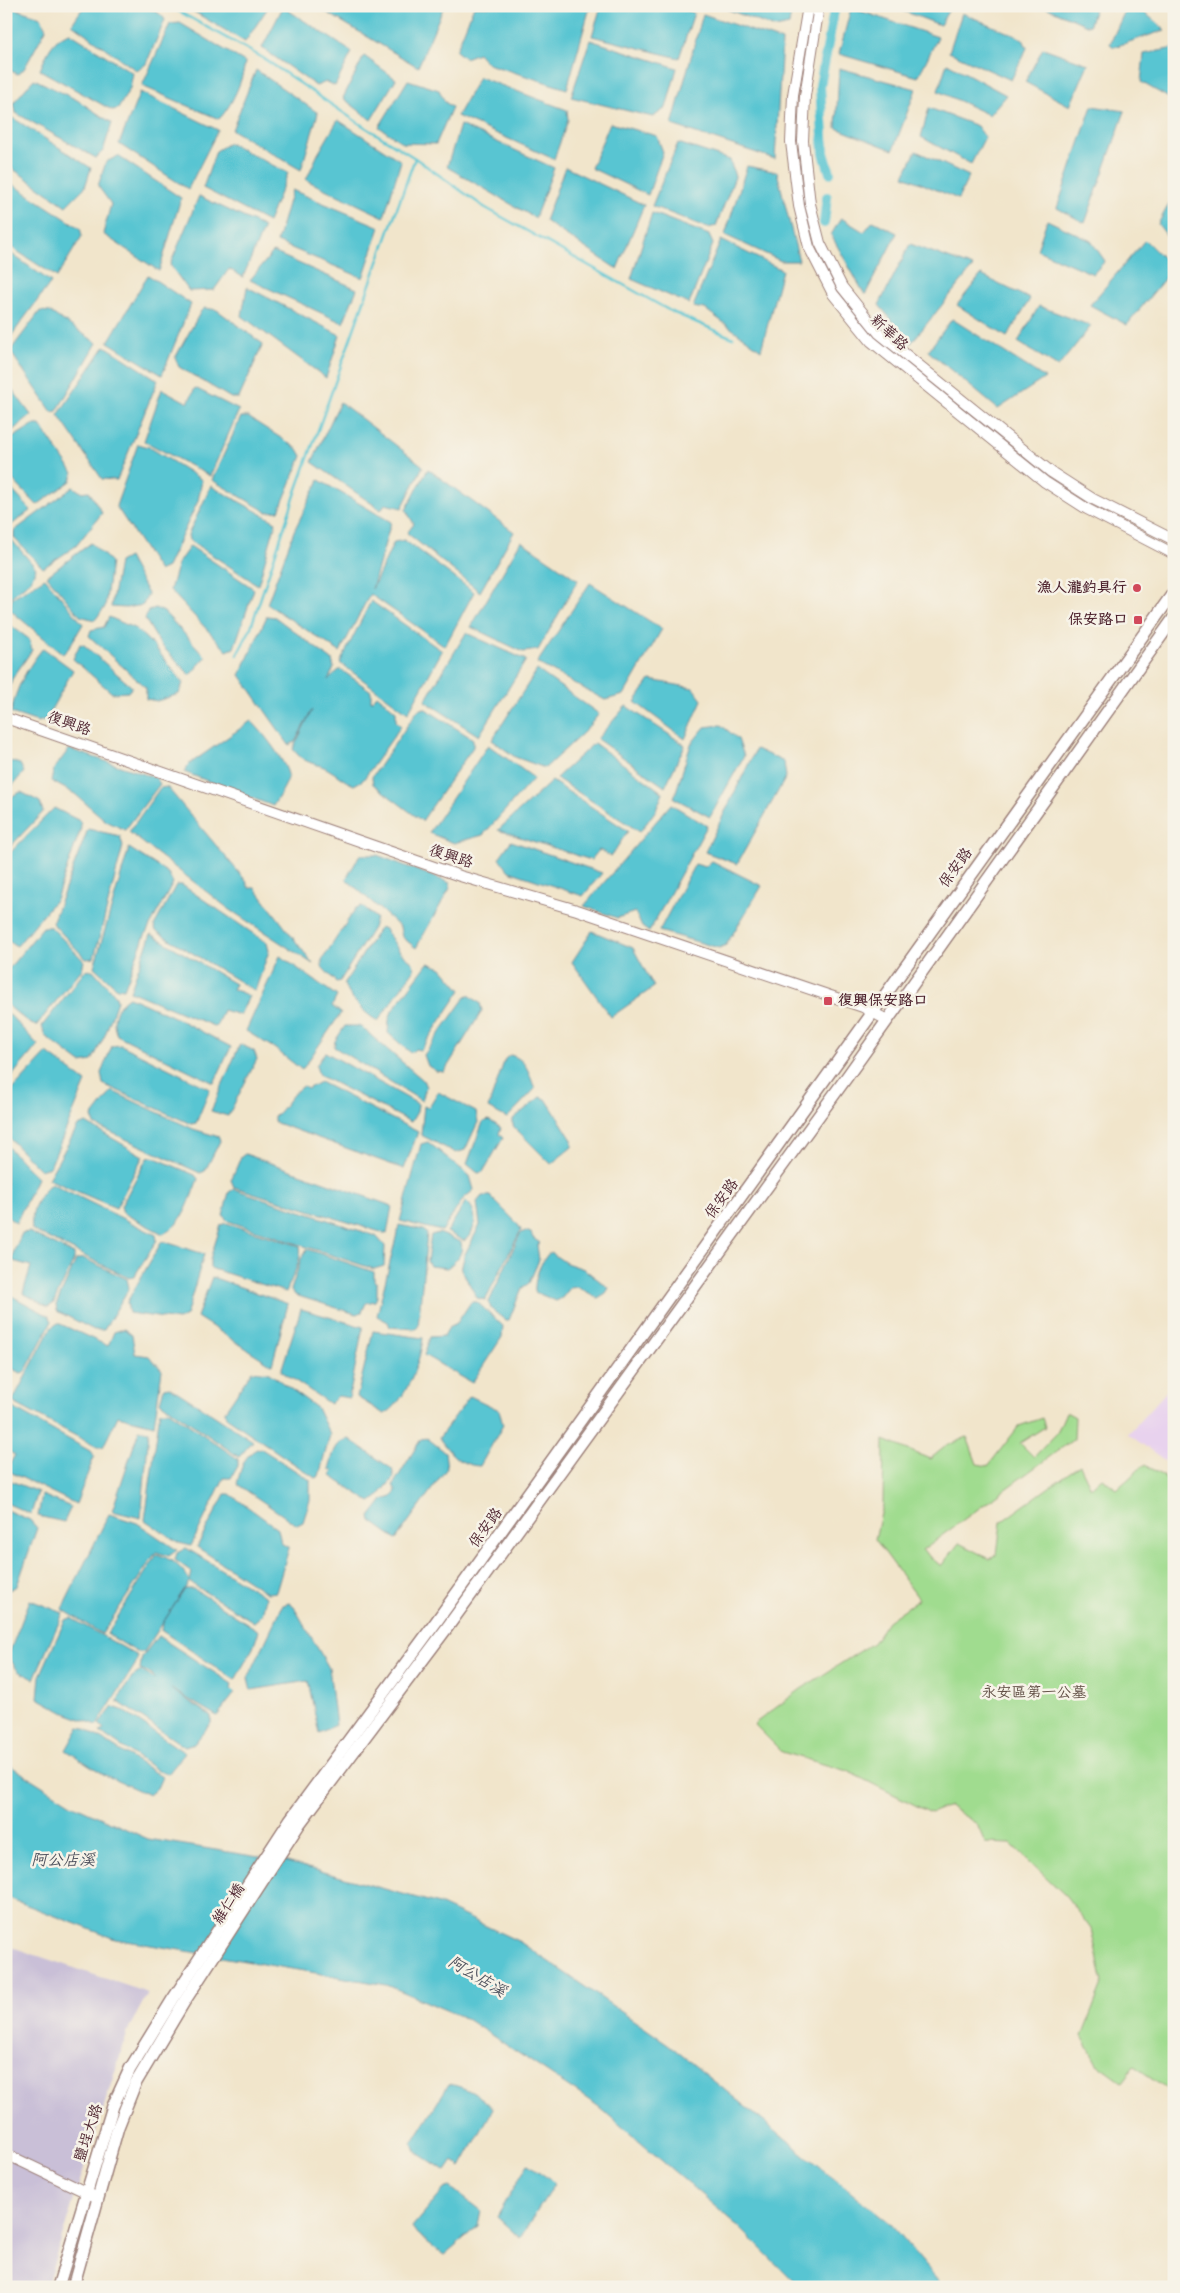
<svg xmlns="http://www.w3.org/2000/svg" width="1180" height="2293" font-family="Kalam,'LXGW WenKai TC',sans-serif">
	<rect width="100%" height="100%" fill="#f7f3e8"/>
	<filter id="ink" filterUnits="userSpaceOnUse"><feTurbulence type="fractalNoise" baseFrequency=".02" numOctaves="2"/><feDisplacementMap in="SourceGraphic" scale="10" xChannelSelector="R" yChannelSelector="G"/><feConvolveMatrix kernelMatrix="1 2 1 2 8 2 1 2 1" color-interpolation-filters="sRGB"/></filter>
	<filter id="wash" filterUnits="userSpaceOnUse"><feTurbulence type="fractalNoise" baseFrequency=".0096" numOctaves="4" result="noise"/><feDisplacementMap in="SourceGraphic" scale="20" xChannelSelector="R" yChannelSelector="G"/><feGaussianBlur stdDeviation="1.12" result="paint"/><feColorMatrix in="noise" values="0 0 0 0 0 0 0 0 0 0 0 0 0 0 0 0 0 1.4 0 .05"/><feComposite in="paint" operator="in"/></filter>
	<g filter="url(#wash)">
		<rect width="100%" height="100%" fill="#f1e5cb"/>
		<polygon fill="#e8d2ee" points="1174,1383 1174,1467 1128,1434"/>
		<polygon fill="#c9bfd7" points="6,1945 148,1993 129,2028 46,2287 6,2287"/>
		<polygon fill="#a0dc8f" stroke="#757e5d" points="1066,1412 1075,1417 1074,1439 922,1550 941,1566 959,1543 990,1559 997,1555 1001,1522 1080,1465 1091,1488 1102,1478 1117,1489 1145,1464 1174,1484 1174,2093 1134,2066 1122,2082 1097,2064 1082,2036 1103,1982 1091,1929 1066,1896 1011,1844 985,1843 977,1824 949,1806 931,1813 847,1771 782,1752 754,1724 801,1689 873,1643 888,1621 919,1599 875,1539 883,1505 884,1440 930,1459 946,1446 967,1437 977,1464 988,1466 1019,1426 1042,1418 1045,1427 1020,1443 1034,1457 1057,1433"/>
		<g fill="#59c5d2" stroke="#52727e">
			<polygon points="6,6 41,17 46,29 24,69 18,74 6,69"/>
			<path d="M 84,6 C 103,6 155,0 165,20 L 146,64 L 137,71 L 72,24 Z"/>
			<polygon points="193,6 269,6 245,42 191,10"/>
			<polygon points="316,6 444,6 418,67"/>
			<polygon points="474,6 590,7 567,89 488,64 478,53 465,58 456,51"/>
			<polygon points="601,6 676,6 694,13 679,58 592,36"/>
			<polygon points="719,6 792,6 789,25 775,28"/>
			<polygon points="890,6 951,6 940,25"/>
			<polygon points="1043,6 1096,6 1089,26"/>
			<polygon points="1127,6 1137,6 1165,30 1114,47 1110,44"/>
			<polygon points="283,7 352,52 335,86 326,82 316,86 262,48"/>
			<polygon points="851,8 938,37 918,77 839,54"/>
			<polygon points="962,13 1023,39 1027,48 1011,80 949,52"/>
			<polygon points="703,14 782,41 775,159 672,125"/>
			<path d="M 180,23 L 245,62 C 243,80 232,106 219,119 L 142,86 L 170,24 Z"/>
			<path d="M 70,33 L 133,73 L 130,88 L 118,109 L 112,110 L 40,70 C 47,53 53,38 70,33 Z"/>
			<polygon points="590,40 677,68 666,108 653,117 571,97"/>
			<polygon points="1043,48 1088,64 1070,106 1025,82"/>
			<polygon points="1174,48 1174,106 1171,105 1169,98 1141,82 1144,54"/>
			<polygon points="364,56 396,79 371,120 343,98"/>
			<polygon points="947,63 1006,95 989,115 938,91"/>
			<polygon points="839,68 916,89 893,150 836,128"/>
			<polygon points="256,70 318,113 301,170 232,130"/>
			<polygon points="479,77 567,110 568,120 554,159 457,116"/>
			<polygon points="34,79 77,100 112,123 103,151 96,158 16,113 14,102"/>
			<polygon points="408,80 439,90 445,102 452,107 436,144 403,143 379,127"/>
			<polygon points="140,92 218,130 188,189 119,144"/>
			<polygon points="1092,106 1125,111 1085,223 1057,208"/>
			<polygon points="929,108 977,126 985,137 971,164 921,137"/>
			<polygon points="13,118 91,168 85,187 66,206 6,164 6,131"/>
			<polygon points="338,120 401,161 384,217 306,180 318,154"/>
			<polygon points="610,123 657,136 663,152 648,195 591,168"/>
			<polygon points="460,125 554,168 535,218 447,167"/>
			<polygon points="229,143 288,173 268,222 203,188 216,151"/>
			<polygon points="678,143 730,160 735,177 716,226 708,228 652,206"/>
			<polygon points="916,151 969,176 958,199 904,176"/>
			<polygon points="118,156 181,198 159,271 103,234 111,204 98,186 106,162"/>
			<polygon points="747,166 777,172 799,261 781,261 725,235"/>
			<polygon points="565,167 644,205 617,269 545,221"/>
			<polygon points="6,180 80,228 82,236 57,277 6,244"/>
			<polygon points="292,190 380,227 363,278 277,242"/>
			<polygon points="1174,195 1174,245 1158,224"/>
			<polygon points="199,196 264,227 243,277 229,269 214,290 189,291 170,265"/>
			<polygon points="652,213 709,235 713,244 689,304 631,279"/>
			<polygon points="841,218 864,232 873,221 897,233 865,295 831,235"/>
			<polygon points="1047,220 1091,241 1105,261 1093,274 1037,250"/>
			<polygon points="721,240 782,270 761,350 705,309 693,307"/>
			<polygon points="1145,240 1173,268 1127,325 1090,305"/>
			<polygon points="910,244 973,267 911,343 879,305"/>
			<polygon points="6,250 51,282 6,343"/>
			<polygon points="273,252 357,289 343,323 250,280"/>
			<polygon points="148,275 191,304 162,375 108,342"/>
			<polygon points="981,275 1030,299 1007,337 957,305"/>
			<polygon points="247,287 340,335 326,378 242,316"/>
			<polygon points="1039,306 1091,326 1058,367 1018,342"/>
			<polygon points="205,308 217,310 263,344 239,398 231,398 179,367 175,358 201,311"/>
			<polygon points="40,311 50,312 97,343 57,411 52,412 10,351"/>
			<polygon points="952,319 1045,378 998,409 928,351"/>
			<polygon points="105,346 158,380 117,480 102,479 58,415"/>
			<polygon points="6,381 31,415 6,436"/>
			<polygon points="195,388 239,410 210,476 144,441 162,389 188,403"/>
			<polygon points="340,402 423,466 402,508 385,504 381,510 312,462"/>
			<polygon points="241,417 248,417 298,449 302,456 279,511 267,512 212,480"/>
			<polygon points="33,425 40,425 73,473 71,481 37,505 6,473 6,442"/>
			<polygon points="138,444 149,447 202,480 198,501 167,567 159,571 116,506"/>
			<polygon points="428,469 514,532 480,592 407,533 414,524 406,510"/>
			<polygon points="319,480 391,522 372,589 394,542 404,540 474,592 445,646 370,594 340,652 267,604 294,531"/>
			<polygon points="6,484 31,510 6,529"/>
			<polygon points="211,486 276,522 258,585 189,540 188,535"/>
			<polygon points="73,487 81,492 89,491 102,513 76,546 43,568 14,538 14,531"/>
			<polygon points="6,538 10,538 36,568 31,580 6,601"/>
			<polygon points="521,541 578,580 538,650 523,652 471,627"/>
			<polygon points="91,543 111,562 105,607 95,620 80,616 47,576"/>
			<polygon points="190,546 254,589 234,648 227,651 170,590 178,563"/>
			<polygon points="128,557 148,594 143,605 126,608 111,607 119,562"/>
			<polygon points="45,578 83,624 68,649 63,654 10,610 12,598"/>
			<polygon points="590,583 662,629 624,695 605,700 537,663"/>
			<polygon points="371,601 442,651 408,713 340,663"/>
			<polygon points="155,608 164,612 206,657 190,675 160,644 145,619 148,611"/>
			<path d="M 267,616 L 275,617 L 332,660 L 334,668 L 328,680 L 340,669 L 371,691 L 371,701 L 377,695 L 396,711 L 396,721 L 401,726 L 363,780 L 354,785 C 343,781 336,773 326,768 C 313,762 304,764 293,749 L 312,710 L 295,742 L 289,745 L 240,675 Z"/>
			<polygon points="109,617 136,629 154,646 183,683 179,694 157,701 146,699 146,688 89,636 91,630 104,627"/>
			<polygon points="6,622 29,639 32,650 12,679 6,701"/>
			<polygon points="466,633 526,660 479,736 425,701"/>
			<polygon points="80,644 84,645 132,687 128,692 112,693 73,659"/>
			<path d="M 43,648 L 73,670 L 46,719 L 38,722 L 11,713 C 16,687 27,668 43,648 Z"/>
			<polygon points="537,670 599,714 584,732 545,768 515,757 492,740"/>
			<polygon points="650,680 693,688 702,700 685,739 635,702"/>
			<polygon points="626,706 685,745 665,787 597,739"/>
			<polygon points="424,708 473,739 473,747 422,821 373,784 372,777 418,710"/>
			<path d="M 251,721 C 260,728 291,768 288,778 C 285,788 278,797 273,806 L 184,772 L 188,765 Z"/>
			<polygon points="721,725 738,739 744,756 710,817 674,798 691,744 705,727"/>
			<polygon points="594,743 663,793 656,810 640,832 556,778"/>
			<polygon points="488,745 534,778 483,835 454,843 429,833"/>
			<polygon points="69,749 156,778 160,784 125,830 106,821 75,794 51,781 54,769"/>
			<polygon points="756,749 784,762 786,777 737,864 705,852"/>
			<polygon points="6,760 20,764 24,772 6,793"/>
			<polygon points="552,781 628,831 611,856 599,850 591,860 498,830"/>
			<polygon points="167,787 246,881 249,888 255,888 313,964 229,909 129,832 160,788"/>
			<polygon points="21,792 40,802 43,812 6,851 6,803 14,795"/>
			<polygon points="671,804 707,826 649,932 642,927 635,912 617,918 584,906"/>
			<polygon points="54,808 80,821 81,828 56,899 17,946 6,940 6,857"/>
			<polygon points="88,829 120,836 123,846 94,958 86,959 52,923"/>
			<polygon points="511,841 602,873 583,896 509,871 499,858"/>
			<polygon points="129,848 168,873 173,883 144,937 124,989 117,988 94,967"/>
			<polygon points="360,855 377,855 450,883 450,888 416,948 402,937 400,927 346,879"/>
			<polygon points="712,861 762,886 726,945 719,948 659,931 695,864 705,867"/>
			<polygon points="176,885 182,885 267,943 269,951 255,991 156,931 154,926"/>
			<polygon points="362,906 376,918 373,928 340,981 336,982 322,967 322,960 356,908"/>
			<polygon points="43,927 51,927 84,961 82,969 36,1026 29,1023 6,1004 6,972"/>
			<path d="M 380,927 L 385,929 L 400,952 L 413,963 L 414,970 L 378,1021 C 367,1016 347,995 344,984 Z"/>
			<polygon points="592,931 633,948 654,987 611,1017 572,962"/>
			<polygon points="151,934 235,984 233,989 249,996 240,1015 223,1010 216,1027 130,991"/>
			<polygon points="280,956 337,996 332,1006 341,1013 302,1070 274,1048 246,1031"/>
			<polygon points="428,963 442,968 461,990 421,1050 415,1049 411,1053 388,1033 389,1020 392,1011"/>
			<polygon points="93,970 116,996 117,1001 105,1035 92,1061 81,1063 45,1036 42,1026 85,971"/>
			<polygon points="469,995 480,1003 482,1011 444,1072 436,1071 428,1066 424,1055 466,996"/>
			<path d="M 129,997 L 172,1016 L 231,1047 L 214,1083 L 117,1035 C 110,1020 116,1005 129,997 Z"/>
			<polygon points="6,1011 38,1045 6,1083"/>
			<polygon points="345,1026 360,1026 423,1080 426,1087 422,1101 334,1047 335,1041"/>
			<polygon points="240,1044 254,1051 257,1059 228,1116 211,1111"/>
			<polygon points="121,1045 210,1089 196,1123 191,1124 103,1084 101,1073 112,1046"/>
			<polygon points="325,1052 418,1104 417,1112 411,1122 319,1075 316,1066"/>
			<polygon points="47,1053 86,1082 50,1167 40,1170 6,1135 6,1097"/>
			<path d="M 510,1055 C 527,1059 529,1074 535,1089 L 507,1118 L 488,1108 L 505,1059 Z"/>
			<path d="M 320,1082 L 418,1132 L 404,1169 L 274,1122 L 274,1117 C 285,1108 291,1093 303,1086 L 307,1089 Z"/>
			<polygon points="112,1091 193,1129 219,1137 220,1141 205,1171 200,1173 95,1125 92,1117"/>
			<polygon points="438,1092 476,1112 478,1122 465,1150 456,1153 421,1135 424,1106 428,1108"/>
			<polygon points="540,1097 546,1099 572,1140 572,1147 551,1164 513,1126 513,1119"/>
			<polygon points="489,1120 501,1128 499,1134 503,1138 483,1172 478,1173 467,1164 483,1122"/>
			<polygon points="86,1123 143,1156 116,1208 48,1179 78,1126"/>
			<polygon points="428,1142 470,1176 474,1190 464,1198 442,1231 400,1221 421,1144"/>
			<polygon points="6,1145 37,1178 16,1223 6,1216"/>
			<polygon points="245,1154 392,1206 387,1234 234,1187 231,1180 241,1157"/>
			<path d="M 153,1157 L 195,1175 L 198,1179 C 189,1201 185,1223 163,1234 L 123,1213 L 121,1206 L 147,1158 Z"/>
			<path d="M 51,1183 L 156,1235 L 157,1240 L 135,1275 L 129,1278 L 32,1230 C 30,1211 38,1196 51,1183 Z"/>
			<polygon points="234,1189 376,1236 385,1246 384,1266 374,1269 228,1221 223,1216 229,1192"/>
			<polygon points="482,1196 490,1196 517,1223 521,1230 485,1300 477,1298 461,1269 465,1254 480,1225 477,1202"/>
			<path d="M 466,1201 C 479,1212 477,1231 464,1241 L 447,1232 Z"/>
			<path d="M 226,1223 L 300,1246 C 303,1259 291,1279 286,1292 L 210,1268 L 210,1259 L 221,1225 Z"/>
			<polygon points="399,1225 424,1230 427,1234 418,1327 414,1329 390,1327 388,1322 377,1316"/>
			<polygon points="525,1231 531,1233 533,1238 540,1243 537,1245 539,1260 529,1283 522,1288 509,1320 505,1320 491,1309 489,1302 520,1234"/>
			<polygon points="29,1232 74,1254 74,1260 53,1304 48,1307 23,1293 31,1266 13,1261 14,1251 22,1233"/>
			<path d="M 439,1233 L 461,1242 C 464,1254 456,1261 447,1268 L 430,1266 L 427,1261 L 431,1235 Z"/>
			<polygon points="162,1241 204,1254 186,1316 178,1320 129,1313 127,1302"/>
			<polygon points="307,1249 374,1272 374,1281 377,1283 377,1297 375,1301 366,1303 362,1312 356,1314 295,1295 291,1290 301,1259"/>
			<path d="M 550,1252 L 566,1263 L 584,1269 L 609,1288 L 606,1293 L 598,1298 L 578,1287 L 570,1288 L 562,1298 L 556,1301 L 535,1292 C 534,1279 540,1262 550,1252 Z"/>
			<polygon points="83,1258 127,1279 129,1288 104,1330 94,1330 57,1311 56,1305 76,1260"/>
			<polygon points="212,1277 288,1304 272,1365 197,1317"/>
			<polygon points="6,1293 49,1316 52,1321 25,1372 20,1373 6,1365"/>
			<polygon points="471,1302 477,1302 503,1326 502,1337 472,1383 424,1355 430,1337 444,1336 449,1327 457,1323"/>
			<polygon points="301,1309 363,1327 349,1398 338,1396 330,1404 281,1371"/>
			<polygon points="58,1323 108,1346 114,1332 124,1329 132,1335 135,1354 149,1356 162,1370 154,1425 118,1416 103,1447 97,1447 12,1402 51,1328"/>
			<path d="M 373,1331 L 423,1338 C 421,1359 404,1406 384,1414 L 357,1397 Z"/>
			<polygon points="252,1371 269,1373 317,1408 330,1435 319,1476 315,1478 226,1417 225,1411"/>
			<polygon points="170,1387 253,1441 239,1457 160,1402 164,1388"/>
			<path d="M 470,1396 L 499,1410 L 503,1425 L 480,1466 C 459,1465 451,1454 439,1438 Z"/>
			<polygon points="11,1407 90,1451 94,1457 76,1504 6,1470 15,1455 6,1450 6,1418"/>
			<polygon points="160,1411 169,1411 238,1459 238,1466 231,1478 224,1478 191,1546 179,1543 145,1520"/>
			<polygon points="139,1430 149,1431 141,1518 112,1511"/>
			<polygon points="427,1438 445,1452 447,1468 396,1539 371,1521 370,1517 383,1500 392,1497 396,1491 393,1485 421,1439"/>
			<path d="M 349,1439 L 392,1469 L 394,1477 L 377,1498 L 370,1502 L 331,1476 L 333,1470 L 329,1469 C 333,1456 334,1442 349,1439 Z"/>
			<path d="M 260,1448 L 310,1480 L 310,1500 L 303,1522 L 297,1525 L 237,1484 C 241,1469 244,1453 260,1448 Z"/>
			<polygon points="6,1479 38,1492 31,1514 6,1503"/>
			<polygon points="225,1494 230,1494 278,1529 281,1543 289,1548 276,1592 267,1593 197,1547"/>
			<polygon points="42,1495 71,1507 64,1522 38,1516"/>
			<polygon points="6,1510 30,1520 37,1528 17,1586 9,1590 6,1589"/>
			<polygon points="109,1514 137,1523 177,1550 169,1556 156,1552 102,1634 62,1609"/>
			<path d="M 186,1548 L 266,1597 L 262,1615 L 254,1622 L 189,1582 L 144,1652 L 137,1652 L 107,1634 L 157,1554 C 172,1559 183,1568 190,1581 L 192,1572 L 175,1560 L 177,1553 Z"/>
			<polygon points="185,1589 194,1589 259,1631 253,1648 235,1680 162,1631 163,1623"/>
			<polygon points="30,1600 63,1613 34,1679 18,1671 8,1656"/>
			<polygon points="289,1603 294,1607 329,1668 336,1725 319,1733 308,1681 251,1690 248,1678 283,1605"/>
			<polygon points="71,1618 138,1656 135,1665 97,1725 65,1713 38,1698 40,1676 65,1620"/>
			<polygon points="158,1636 232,1684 231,1689 235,1693 217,1716 171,1689 211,1716 211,1723 194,1744 185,1747 117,1701 132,1677 141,1671 155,1679 152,1674 140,1669 142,1657"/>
			<polygon points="113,1707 122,1710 185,1753 168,1774 158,1771 100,1732 104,1729 99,1724"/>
			<polygon points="79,1727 84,1728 162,1777 157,1788 149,1795 105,1775 66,1750"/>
			<polygon points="6,1763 71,1804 148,1839 283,1861 439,1904 520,1942 668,2044 890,2224 944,2287 799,2287 739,2227 598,2106 467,2019 387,1985 115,1939 6,1897"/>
			<path d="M 449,2084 C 465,2087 483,2096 493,2109 L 461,2167 L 453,2161 L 446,2171 L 415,2151 L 412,2143 Z"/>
			<polygon points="528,2164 555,2183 520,2238 497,2217"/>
			<polygon points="450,2187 481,2211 478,2226 444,2255 417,2234 412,2227 444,2189"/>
		</g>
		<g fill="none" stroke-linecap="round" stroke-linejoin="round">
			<g stroke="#59c5d2" stroke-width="2.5">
				<polyline points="169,6 263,58 357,122 415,158 484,207 672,312 733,338"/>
				<polyline points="237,655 250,630 297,489 415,158"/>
			</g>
			<g stroke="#59c5d2" stroke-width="10">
				<polyline points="830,173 824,153 820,86 835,6"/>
				<polyline points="824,223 827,197"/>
			</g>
		</g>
	</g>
	<g filter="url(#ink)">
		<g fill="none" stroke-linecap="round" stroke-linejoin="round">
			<defs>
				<g id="secondary">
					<polyline points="808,6 793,95 791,142 799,206 809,247 833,294 871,341 1045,482 1087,509 1174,554"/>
					<polyline points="819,6 805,96 803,141 810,204 820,243 842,287 879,333 1051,472 1093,499 1174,540"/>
					<polyline points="6,718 460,876 577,910 863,1007 887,1020"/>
					<polyline points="6,2154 98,2198"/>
				</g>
				<g id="primary">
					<polyline points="58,2287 113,2106 130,2069 173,1999 290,1820 436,1622 1174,592"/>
					<polyline points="73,2287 118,2127 135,2084 184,2002 300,1823 446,1629 844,1081 1174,618"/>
				</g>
			</defs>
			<use href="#secondary" stroke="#9e827b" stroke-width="12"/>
			<use href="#primary" stroke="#9e827b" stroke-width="14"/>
			<use href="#secondary" stroke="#fff" stroke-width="10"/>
			<use href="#primary" stroke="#fff" stroke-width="11"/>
		</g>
	</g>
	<g fill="#d1495b" stroke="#f7f3e8" stroke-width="2">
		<circle cx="1137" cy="588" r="5"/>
		<rect x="1133" y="615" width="10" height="10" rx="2.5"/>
		<rect x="823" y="996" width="10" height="10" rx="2.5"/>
	</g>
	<g text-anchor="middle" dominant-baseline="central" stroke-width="5" stroke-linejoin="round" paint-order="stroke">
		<g font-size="15" fill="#4a1f2b" stroke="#f7f3e8">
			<text transform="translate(889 333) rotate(43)">新華路</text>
			<text transform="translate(69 724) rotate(19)">復興路</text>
			<text transform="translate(451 857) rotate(18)">復興路</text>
			<text transform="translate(956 868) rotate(-54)">保安路</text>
			<text transform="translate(722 1199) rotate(-54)">保安路</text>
			<text transform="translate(486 1528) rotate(-54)">保安路</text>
			<text transform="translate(229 1904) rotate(-57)">維仁橋</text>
			<text transform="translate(89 2133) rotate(-72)">鹽埕大路</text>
		</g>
		<g font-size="15" font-weight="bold" fill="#4a1f2b" stroke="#f7f3e8" text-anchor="end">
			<text x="1127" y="588">漁人瀧釣具行</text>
			<text x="1128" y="620">保安路口</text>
			<text x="838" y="1001" text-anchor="start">復興保安路口</text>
		</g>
		<g font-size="15" fill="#604e44" stroke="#f7f3e8">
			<text x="1034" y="1693">永安區第一公墓</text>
		</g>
		<g font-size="16" font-style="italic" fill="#4e515d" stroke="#f7f3e8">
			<text x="63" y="1860">阿公店溪</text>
			<text transform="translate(477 1977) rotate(31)">阿公店溪</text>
		</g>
	</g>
	<rect width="1180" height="2293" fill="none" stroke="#f7f3e8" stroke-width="25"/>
</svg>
